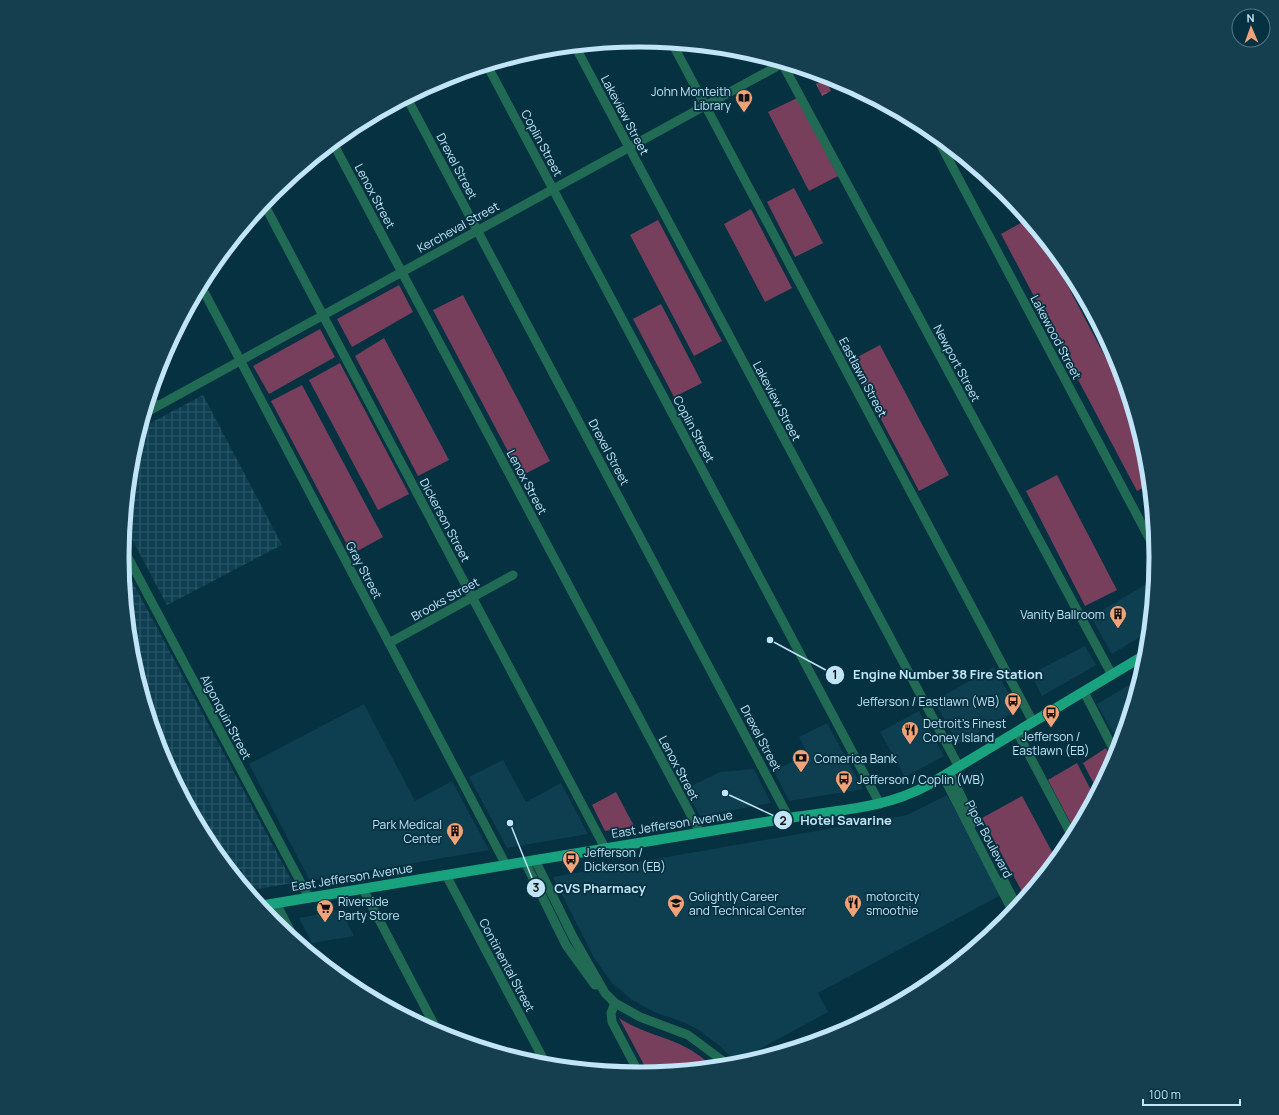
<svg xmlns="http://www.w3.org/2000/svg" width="1279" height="1115" font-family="Manrope,sans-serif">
	<defs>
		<pattern id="industrial-grid" width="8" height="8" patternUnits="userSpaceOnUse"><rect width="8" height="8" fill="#0d3f51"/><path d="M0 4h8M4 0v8" fill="none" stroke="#2e5b6b"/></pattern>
		<pattern id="park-crowns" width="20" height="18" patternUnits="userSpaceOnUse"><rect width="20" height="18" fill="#783f5d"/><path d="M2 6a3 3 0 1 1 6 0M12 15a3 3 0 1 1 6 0" fill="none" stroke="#895b75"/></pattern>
	</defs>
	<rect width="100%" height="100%" fill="#063141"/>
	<g fill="#0d3f51">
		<polygon points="1155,579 1150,631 1112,654 1091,617"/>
		<polygon points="1085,646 1096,665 1042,696 1031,674"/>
		<polygon points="994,667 1018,710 958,744 934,701"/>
		<polygon points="1141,678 1127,724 1113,733 1097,704"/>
		<polygon points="364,704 415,801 452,781 489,850 310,881 249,764"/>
		<polygon points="919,711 944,756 905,777 880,732"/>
		<polygon points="827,723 863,789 789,801 774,771 808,754 799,737"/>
		<polygon points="503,760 526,802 561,783 588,834 507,848 469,777"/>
		<polygon points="754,769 771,803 700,816 685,789 720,772"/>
		<polygon points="947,795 1001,895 818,993 828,1012 736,1062 721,1047 699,1030 683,1022 654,1012 631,999 612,983 594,958 553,877 907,815"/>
		<polygon points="341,910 354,936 312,943 299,918"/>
	</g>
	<g fill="url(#industrial-grid)">
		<polygon points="203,395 282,545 167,605 125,526 132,456 141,428"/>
		<polygon points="122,562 293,883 247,891 209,845 161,755 132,658"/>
	</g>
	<g fill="#783f5d">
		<polygon points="797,98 838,176 809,191 768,112"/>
		<polygon points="794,188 823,243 795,257 767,202"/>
		<polygon points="751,209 792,288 765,302 724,224"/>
		<polygon points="1028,219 1040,233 1132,408 1147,457 1150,484 1137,491 1001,234"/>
		<polygon points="658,220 722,341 694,356 630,235"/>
		<polygon points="399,285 413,312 352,347 337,319"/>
		<polygon points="463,295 550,461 521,476 433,310"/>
		<polygon points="661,304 702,383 674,397 633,319"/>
		<polygon points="320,329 335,357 269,394 253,366"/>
		<polygon points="384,338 449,460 418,476 355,356"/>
		<polygon points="880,345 949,475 919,491 850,361"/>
		<polygon points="340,363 409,494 378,510 309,380"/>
		<polygon points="302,385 383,537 352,554 271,401"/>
		<polygon points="1057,475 1117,590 1085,606 1026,491"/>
		<polygon points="1106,748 1114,762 1098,792 1083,763"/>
		<polygon points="1077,763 1095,798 1076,833 1048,780"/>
		<polygon points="616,792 634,826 605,831 592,805"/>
		<polygon points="1022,796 1057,861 1026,899 982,818"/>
		<path d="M 619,1018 C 651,1039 685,1037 713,1068 L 649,1074 Z"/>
	</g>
	<polygon fill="url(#park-crowns)" points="825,79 831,91 822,96 816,84"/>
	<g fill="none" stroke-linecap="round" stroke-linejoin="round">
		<g stroke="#216b54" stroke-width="9">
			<polyline points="672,43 1033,722"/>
			<polyline points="575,46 959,767"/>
			<polyline points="782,63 1112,675"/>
			<polyline points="487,65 880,804"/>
			<polyline points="407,98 789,818"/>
			<polyline points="935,134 1156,551"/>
			<polyline points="333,143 700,832"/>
			<polyline points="264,204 605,848"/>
			<polyline points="201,286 506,865"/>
			<polyline points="150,396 156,407"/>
			<polyline points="145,413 783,63"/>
			<polyline points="123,548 309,898"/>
			<polyline points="389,643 513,575"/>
			<polyline points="1084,692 1117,756"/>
			<polyline points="1017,732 1073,838"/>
			<polyline points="950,773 974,823"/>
			<polyline points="943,776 1014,914"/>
			<polyline points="535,860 573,937 605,993 615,1003 640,1017 688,1035 723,1061 726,1066"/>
			<polyline points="525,862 566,945 595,985"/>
			<polyline points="446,875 547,1066"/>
			<polyline points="1004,881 1018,908"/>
			<polyline points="363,889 439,1034"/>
			<polyline points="276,903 296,942"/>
			<polyline points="615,1003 611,1013 612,1022 640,1075"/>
			<polyline points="877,1015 930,985"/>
		</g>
		<path stroke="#19a27e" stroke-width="10" d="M 259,906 L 789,818 C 837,810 885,809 928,785 L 1148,653"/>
	</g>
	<defs>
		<symbol id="library-pin" viewBox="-11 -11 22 30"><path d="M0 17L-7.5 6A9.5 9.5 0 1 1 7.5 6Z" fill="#f0a279" stroke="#063141"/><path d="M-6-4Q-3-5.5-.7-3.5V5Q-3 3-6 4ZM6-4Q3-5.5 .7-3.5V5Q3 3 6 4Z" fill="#111"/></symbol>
		<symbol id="building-pin" viewBox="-11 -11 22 30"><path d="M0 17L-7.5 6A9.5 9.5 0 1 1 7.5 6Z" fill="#f0a279" stroke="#063141"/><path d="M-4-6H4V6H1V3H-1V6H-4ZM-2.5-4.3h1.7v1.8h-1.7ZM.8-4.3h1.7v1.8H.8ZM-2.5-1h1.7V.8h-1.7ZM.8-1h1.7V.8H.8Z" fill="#111"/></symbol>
		<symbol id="bus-pin" viewBox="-11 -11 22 30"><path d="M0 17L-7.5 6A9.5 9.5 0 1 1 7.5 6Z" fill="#f0a279" stroke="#063141"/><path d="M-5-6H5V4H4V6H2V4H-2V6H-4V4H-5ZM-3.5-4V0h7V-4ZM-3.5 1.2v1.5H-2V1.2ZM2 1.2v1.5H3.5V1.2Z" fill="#111"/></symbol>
		<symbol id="restaurant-pin" viewBox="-11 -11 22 30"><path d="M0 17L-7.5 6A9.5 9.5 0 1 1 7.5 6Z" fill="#f0a279" stroke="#063141"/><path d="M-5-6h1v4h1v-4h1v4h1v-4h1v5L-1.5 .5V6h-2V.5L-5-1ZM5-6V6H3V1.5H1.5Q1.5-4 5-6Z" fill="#111"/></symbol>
		<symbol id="bank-pin" viewBox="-11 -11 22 30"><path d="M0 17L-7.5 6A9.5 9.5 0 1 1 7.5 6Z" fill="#f0a279" stroke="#063141"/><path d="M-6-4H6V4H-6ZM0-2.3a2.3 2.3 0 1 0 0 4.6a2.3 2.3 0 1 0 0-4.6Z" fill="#111"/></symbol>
		<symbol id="school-pin" viewBox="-11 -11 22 30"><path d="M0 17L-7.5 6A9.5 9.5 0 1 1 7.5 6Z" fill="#f0a279" stroke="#063141"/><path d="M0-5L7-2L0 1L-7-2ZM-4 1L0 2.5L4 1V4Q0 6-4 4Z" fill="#111"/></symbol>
		<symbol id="supermarket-pin" viewBox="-11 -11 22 30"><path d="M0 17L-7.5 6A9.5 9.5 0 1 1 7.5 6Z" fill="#f0a279" stroke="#063141"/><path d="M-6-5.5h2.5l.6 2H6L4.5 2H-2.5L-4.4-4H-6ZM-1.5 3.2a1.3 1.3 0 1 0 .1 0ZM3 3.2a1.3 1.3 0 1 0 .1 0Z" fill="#111"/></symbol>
	</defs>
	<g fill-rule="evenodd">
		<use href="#library-pin" x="734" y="88" width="20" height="27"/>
		<use href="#building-pin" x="1108" y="604" width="20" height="27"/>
		<use href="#bus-pin" x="1003" y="691" width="20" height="27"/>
		<use href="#bus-pin" x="1041" y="703" width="20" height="27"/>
		<use href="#restaurant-pin" x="900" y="720" width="20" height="27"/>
		<use href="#bank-pin" x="791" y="748" width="20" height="27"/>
		<use href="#bus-pin" x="834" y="769" width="20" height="27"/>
		<use href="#building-pin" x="445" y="821" width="20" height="27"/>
		<use href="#bus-pin" x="561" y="849" width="20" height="27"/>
		<use href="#school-pin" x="666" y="893" width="20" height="27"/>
		<use href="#restaurant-pin" x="843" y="893" width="20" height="27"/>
		<use href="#supermarket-pin" x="315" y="898" width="20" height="27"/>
	</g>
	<g text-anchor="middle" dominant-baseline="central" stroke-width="3.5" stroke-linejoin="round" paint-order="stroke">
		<g font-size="12" fill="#c1e4f6" stroke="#063141" text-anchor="start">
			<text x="731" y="91" text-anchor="end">John Monteith<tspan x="731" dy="14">Library</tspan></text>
			<text x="1105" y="614" text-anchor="end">Vanity Ballroom</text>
			<text x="1000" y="701" text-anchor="end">Jefferson / Eastlawn (WB)</text>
			<text x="923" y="723">Detroit's Finest<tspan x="923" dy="14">Coney Island</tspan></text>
			<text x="1051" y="736" text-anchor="middle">Jefferson /<tspan x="1051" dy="14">Eastlawn (EB)</tspan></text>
			<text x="814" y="758">Comerica Bank</text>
			<text x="857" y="779">Jefferson / Coplin (WB)</text>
			<text x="442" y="824" text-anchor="end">Park Medical<tspan x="442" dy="14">Center</tspan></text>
			<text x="584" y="852">Jefferson /<tspan x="584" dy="14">Dickerson (EB)</tspan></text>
			<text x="689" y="896">Golightly Career<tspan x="689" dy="14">and Technical Center</tspan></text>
			<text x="866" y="896">motorcity<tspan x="866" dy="14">smoothie</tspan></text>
			<text x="338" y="901">Riverside<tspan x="338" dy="14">Party Store</tspan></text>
		</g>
		<g font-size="12" fill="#c1e4f6" stroke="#063141">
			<text transform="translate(625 115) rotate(62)">Lakeview Street</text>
			<text transform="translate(542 143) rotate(62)">Coplin Street</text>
			<text transform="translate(457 166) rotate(62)">Drexel Street</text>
			<text transform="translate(375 196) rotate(62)">Lenox Street</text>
			<text transform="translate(458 227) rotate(-29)">Kercheval Street</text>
			<text transform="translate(1056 337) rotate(62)">Lakewood Street</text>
			<text transform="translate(957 363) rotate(62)">Newport Street</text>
			<text transform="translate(863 377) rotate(62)">Eastlawn Street</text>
			<text transform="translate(777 401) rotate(62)">Lakeview Street</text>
			<text transform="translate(694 429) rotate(62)">Coplin Street</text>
			<text transform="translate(609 452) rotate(62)">Drexel Street</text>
			<text transform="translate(527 482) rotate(62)">Lenox Street</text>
			<text transform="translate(445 520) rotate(62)">Dickerson Street</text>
			<text transform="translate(364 570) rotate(62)">Gray Street</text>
			<text transform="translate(445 599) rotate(-29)">Brooks Street</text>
			<text transform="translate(226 717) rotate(62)">Algonquin Street</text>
			<text transform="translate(761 738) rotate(62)">Drexel Street</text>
			<text transform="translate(679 768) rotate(62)">Lenox Street</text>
			<text transform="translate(672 824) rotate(-9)">East Jefferson Avenue</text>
			<text transform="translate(989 839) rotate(62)">Piper Boulevard</text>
			<text transform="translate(352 877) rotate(-9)">East Jefferson Avenue</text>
			<text transform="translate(507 965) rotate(62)">Continental Street</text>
		</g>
	</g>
	<path d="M0 0H1279V1115H0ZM129 557a510 510 0 1 1 1020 0a510 510 0 1 1-1020 0Z" fill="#153f4f" fill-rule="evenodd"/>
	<path fill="none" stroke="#c1e4f6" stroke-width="5" d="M129 557a510 510 0 1 1 1020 0a510 510 0 1 1-1020 0Z"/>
	<path fill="none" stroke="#c1e4f6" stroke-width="1.5" d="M770 640L835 675M725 793L783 820M510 823L536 888"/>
	<g fill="#c1e4f6" stroke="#063141" stroke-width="1.5">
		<circle cx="770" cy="640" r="4"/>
		<circle cx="725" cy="793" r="4"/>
		<circle cx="510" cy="823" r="4"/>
		<circle cx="835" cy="675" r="10"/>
		<circle cx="783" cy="820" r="10"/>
		<circle cx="536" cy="888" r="10"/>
	</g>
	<g font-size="12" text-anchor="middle" font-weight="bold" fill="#111">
		<text x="835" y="679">1</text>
		<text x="783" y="825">2</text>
		<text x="536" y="892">3</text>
	</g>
	<g font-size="13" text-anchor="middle" font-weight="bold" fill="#c1e4f6" stroke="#063141" stroke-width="3.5" stroke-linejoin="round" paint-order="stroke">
		<text x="948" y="679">Engine Number 38 Fire Station</text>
		<text x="846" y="825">Hotel Savarine</text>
		<text x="600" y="893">CVS Pharmacy</text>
	</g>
	<g transform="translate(1251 28) rotate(358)"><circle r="19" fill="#063141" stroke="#517989"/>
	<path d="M0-3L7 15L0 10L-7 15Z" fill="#f0a279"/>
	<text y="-6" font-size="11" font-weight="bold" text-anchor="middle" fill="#c1e4f6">N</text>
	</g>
	<path d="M1143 1099v6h97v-6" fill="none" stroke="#c1e4f6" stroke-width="2"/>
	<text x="1149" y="1099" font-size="12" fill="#c1e4f6" stroke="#063141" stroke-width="3" paint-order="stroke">100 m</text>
</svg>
